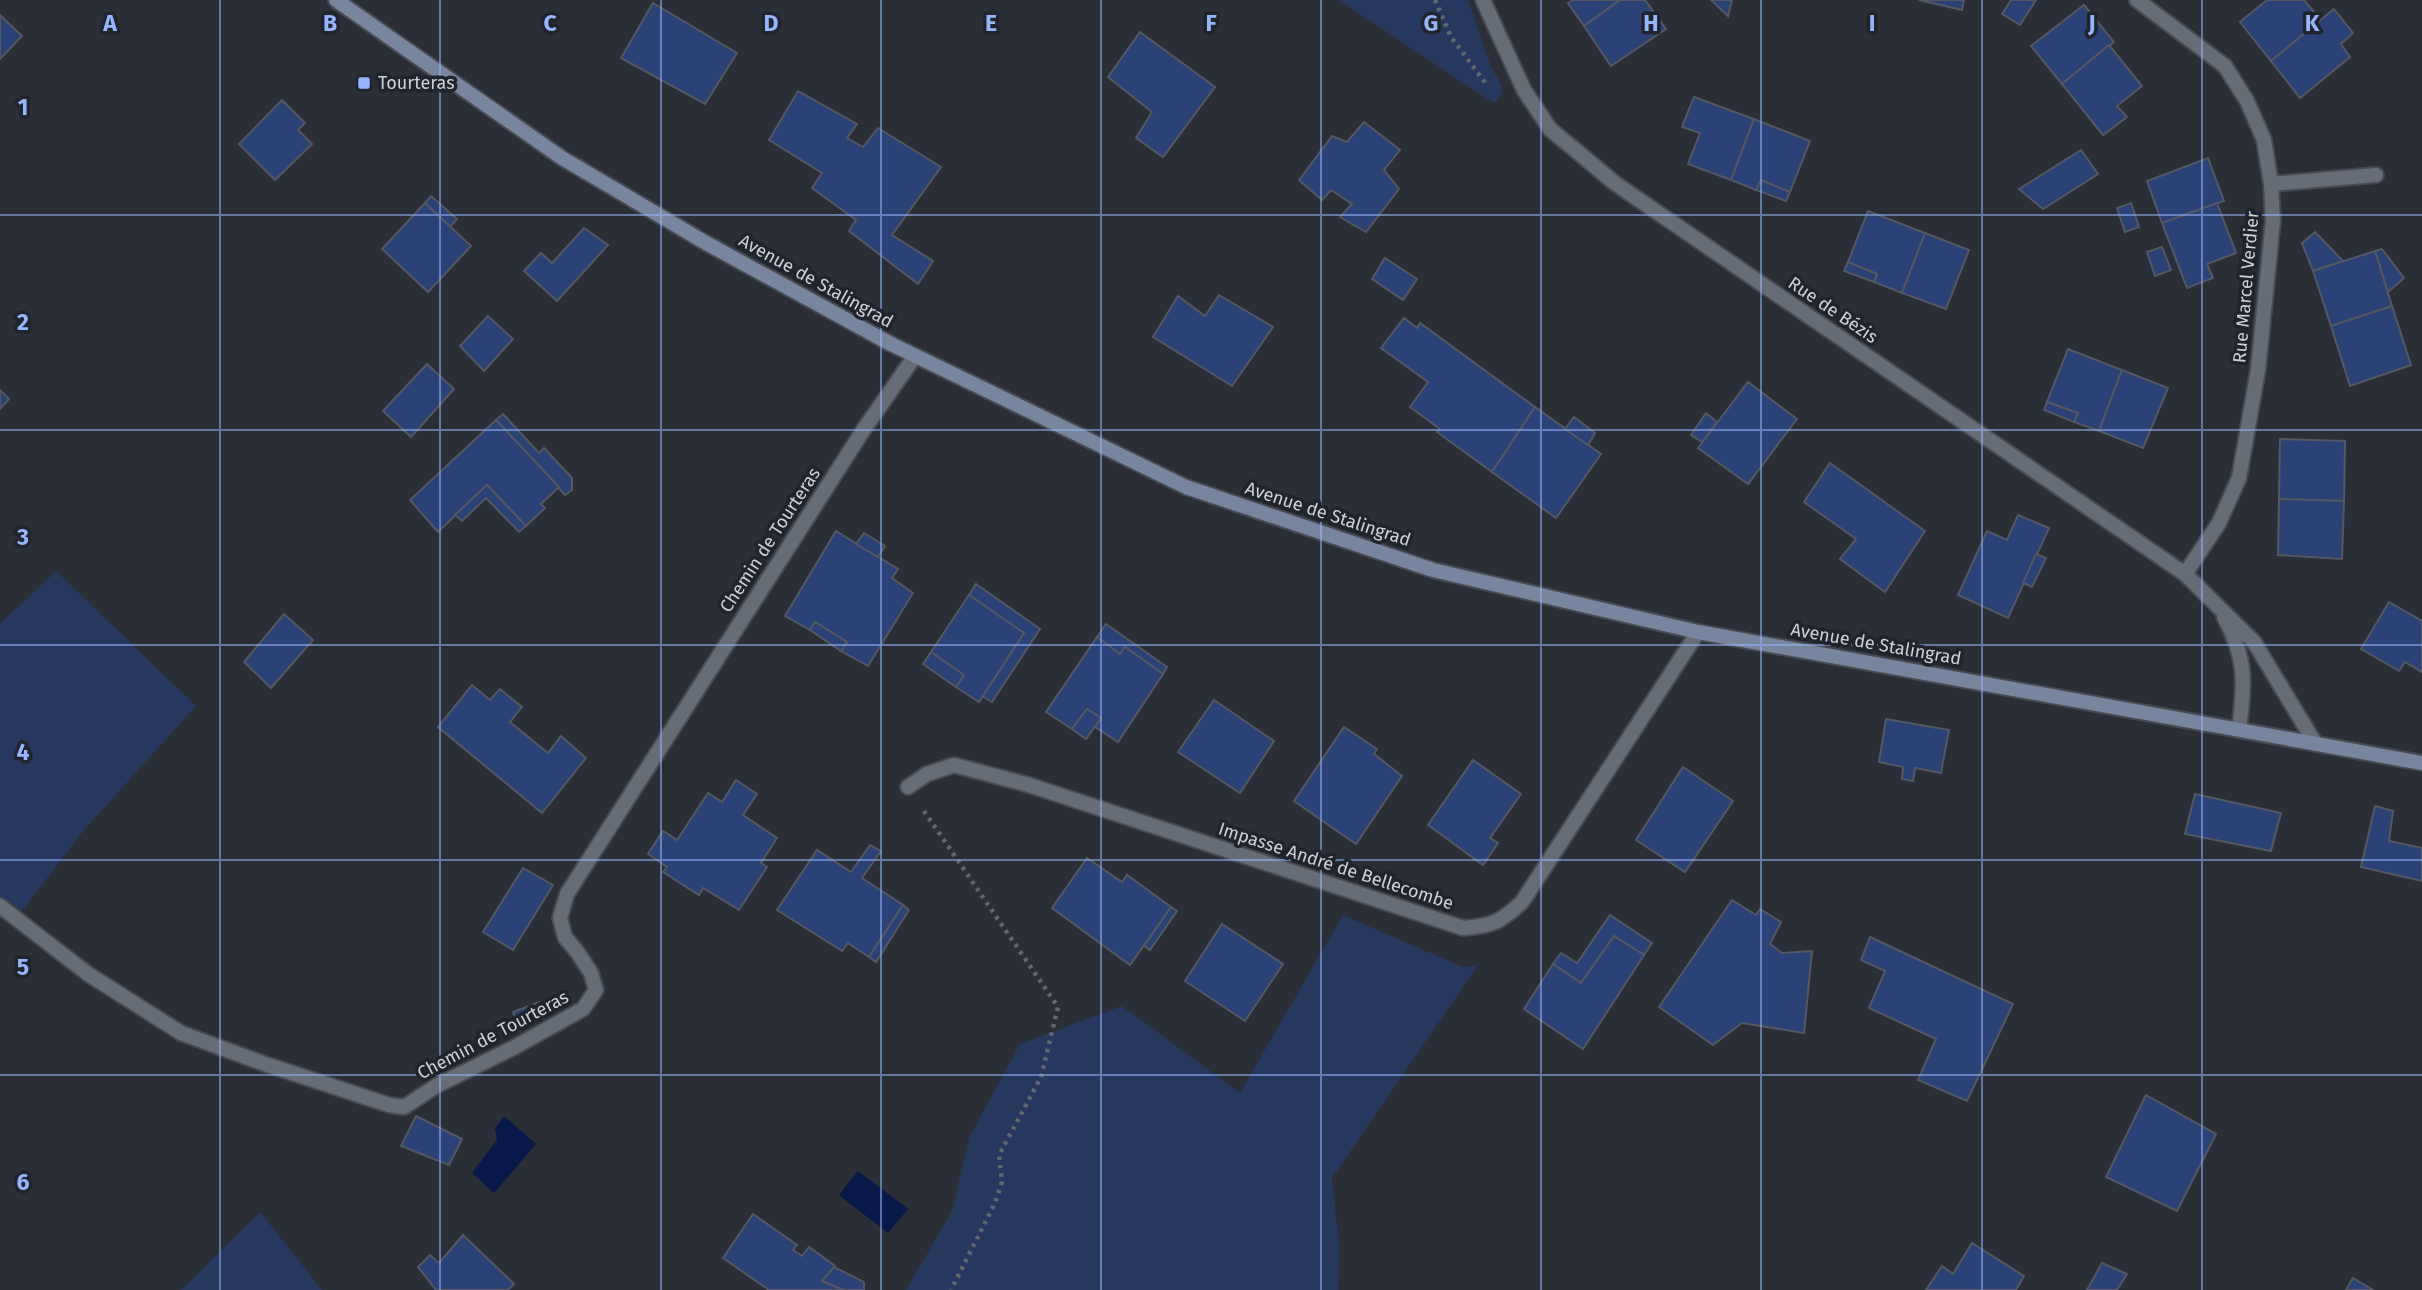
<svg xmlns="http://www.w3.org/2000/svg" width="2422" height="1290" font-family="'Fira Sans',sans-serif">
	<rect width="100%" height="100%" fill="#2a2e37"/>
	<g fill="#26385e">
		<polygon points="1339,0 1468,0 1491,67 1501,84 1502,94 1497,101 1493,102 1486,98"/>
		<polygon points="56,571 196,706 84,830 21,912 0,898 0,624"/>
		<polygon points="1343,915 1463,967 1478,965 1332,1178 1339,1245 1338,1290 906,1290 952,1211 970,1136 1020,1044 1122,1006 1240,1093"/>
		<polygon points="260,1212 322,1290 181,1290"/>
	</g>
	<g fill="#071849">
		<polygon points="504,1116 536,1144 494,1193 472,1173 497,1140 495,1129"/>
		<polygon points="858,1171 908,1209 888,1233 839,1195"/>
	</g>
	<g fill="#2b4276" stroke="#535862" stroke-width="2">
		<polygon points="1573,0 1620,0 1584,26 1568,3"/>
		<polygon points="1620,0 1645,0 1666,29 1611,66 1584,26"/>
		<polygon points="1711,0 1732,0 1728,16"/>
		<polygon points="1919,0 1964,0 1962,10"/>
		<polygon points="2011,0 2036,0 2020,25 2002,14"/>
		<polygon points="2267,0 2304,0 2321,20 2271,61 2240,22"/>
		<polygon points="653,3 737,53 705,104 621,58"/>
		<polygon points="2084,5 2114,42 2062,84 2031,46"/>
		<polygon points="2334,9 2353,33 2341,44 2350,57 2300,98 2271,61"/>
		<polygon points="0,15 22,36 0,59"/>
		<polygon points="1140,32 1215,87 1163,157 1136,138 1152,112 1108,77"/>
		<polygon points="2109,45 2142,86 2117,106 2127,117 2103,135 2062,84"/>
		<polygon points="798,91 857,124 847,138 863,147 878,128 941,167 892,235 933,261 918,284 849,231 856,220 812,188 822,173 769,140"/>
		<polygon points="1694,97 1754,119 1731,180 1688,164 1700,133 1682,127"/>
		<polygon points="282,100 305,123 298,130 312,144 275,180 239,144"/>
		<polygon points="1754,119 1810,141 1790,192 1761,180 1756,190 1731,180"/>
		<polygon points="1364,122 1400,150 1384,170 1399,189 1366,232 1340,217 1352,204 1331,190 1322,200 1299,180 1332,136 1347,142"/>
		<polygon points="2081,150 2098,174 2043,209 2019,189"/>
		<polygon points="2208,158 2224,201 2162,223 2147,181"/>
		<polygon points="1761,180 1790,192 1786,201 1756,190"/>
		<polygon points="431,196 457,219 450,227 425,203"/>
		<polygon points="425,203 471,246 428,292 382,249"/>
		<polygon points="2131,203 2139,227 2125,232 2117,208"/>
		<polygon points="2217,203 2236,253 2207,264 2213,278 2187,288 2162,223"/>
		<polygon points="1868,211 1925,233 1902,293 1874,282 1877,274 1848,262"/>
		<polygon points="584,228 608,245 557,301 524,271 541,253 552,263"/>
		<polygon points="2315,232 2343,261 2313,271 2302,243"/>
		<polygon points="1925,233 1969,250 1946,309 1902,293"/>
		<polygon points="2162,247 2171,270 2155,276 2147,252"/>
		<polygon points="2382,249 2404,278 2388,292 2375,251"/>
		<polygon points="2375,251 2392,306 2331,326 2313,271"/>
		<polygon points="1385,258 1417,279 1403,300 1372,279"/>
		<polygon points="1848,262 1877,274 1874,282 1844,271"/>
		<polygon points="1219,295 1273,327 1232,386 1153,337 1178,296 1205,316"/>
		<polygon points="2392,306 2411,365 2350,386 2331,326"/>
		<polygon points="488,316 513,339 484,371 460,346"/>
		<polygon points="1404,318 1417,328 1420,323 1535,407 1492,472 1437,432 1440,429 1410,407 1428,382 1381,348"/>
		<polygon points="2068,349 2122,370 2099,431 2074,422 2078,413 2047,402"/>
		<polygon points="427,364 454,389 411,437 383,411"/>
		<polygon points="2122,370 2168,388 2143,448 2099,431"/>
		<polygon points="1748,382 1797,419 1748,484 1698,448"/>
		<polygon points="0,390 9,399 0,409"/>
		<polygon points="2047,402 2078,413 2074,422 2044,410"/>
		<polygon points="1535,407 1601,454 1556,518 1492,472"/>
		<polygon points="1706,413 1717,422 1702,442 1691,435"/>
		<polygon points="503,414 539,453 544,448 572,478 572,490 565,495 496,420"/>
		<polygon points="1574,417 1595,433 1588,445 1565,429"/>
		<polygon points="496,420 559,487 541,504 545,508 526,526 487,485 438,532 410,500"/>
		<polygon points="2280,439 2345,441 2344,501 2279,499"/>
		<polygon points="1830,463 1925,531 1885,592 1840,559 1856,539 1804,502"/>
		<polygon points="487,485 526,526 519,532 486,498 462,521 455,515"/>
		<polygon points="2279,499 2344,501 2342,559 2278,555"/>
		<polygon points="2018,515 2049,528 2008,618 1958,595 1987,531 2007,540"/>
		<polygon points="836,531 898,569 892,578 913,593 868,666 841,651 847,642 815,622 810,630 785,616"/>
		<polygon points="864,533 885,546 878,557 856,544"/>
		<polygon points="2036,554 2046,558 2032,587 2023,583"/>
		<polygon points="976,584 1040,629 992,702 982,696 1024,633 969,595"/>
		<polygon points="969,595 1024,633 979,702 956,687 964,675 931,652"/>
		<polygon points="2389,602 2422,621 2422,672 2405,662 2399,671 2361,649"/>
		<polygon points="284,614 313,640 271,688 244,662"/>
		<polygon points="815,622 847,642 841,651 810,630"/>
		<polygon points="1106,624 1167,667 1163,674 1125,647 1120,654 1097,637"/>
		<polygon points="1097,637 1120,654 1125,647 1163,674 1118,742 1095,727 1101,718 1087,709 1072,729 1046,712"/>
		<polygon points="931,652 964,675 956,687 923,664"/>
		<polygon points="472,685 490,700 500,689 522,707 510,722 548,753 561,736 586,758 542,813 438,727"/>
		<polygon points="1214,700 1274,741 1240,793 1178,752"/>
		<polygon points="1087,709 1101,718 1086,739 1072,729"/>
		<polygon points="1886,719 1949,730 1941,773 1915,768 1913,781 1902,779 1903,767 1879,762"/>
		<polygon points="1344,727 1377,749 1374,754 1402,776 1356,844 1294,801"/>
		<polygon points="1473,760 1521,794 1490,838 1498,843 1483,865 1428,825"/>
		<polygon points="1683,767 1733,801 1685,872 1636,840"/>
		<polygon points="736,780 757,794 743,815 777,838 761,863 767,867 739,910 703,888 699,895 663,872 667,867 648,854 663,831 677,840 708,793 722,802"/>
		<polygon points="2195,794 2281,813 2271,851 2185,834"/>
		<polygon points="2375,806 2393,811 2389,841 2422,848 2422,881 2361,867"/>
		<polygon points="870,845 881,851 862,878 903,905 869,957 848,943 842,951 777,910 817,850 851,872"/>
		<polygon points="1087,858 1122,882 1127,875 1171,907 1130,965 1052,908"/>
		<polygon points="523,868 553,885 513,950 483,932"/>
		<polygon points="1732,900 1756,915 1760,909 1781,922 1770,944 1782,953 1812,951 1804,1033 1742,1023 1713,1045 1659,1007"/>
		<polygon points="903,905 909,910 876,962 869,957"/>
		<polygon points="1171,907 1177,911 1150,950 1144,946"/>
		<polygon points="1610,915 1652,943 1644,955 1614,936 1581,983 1553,964 1561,953 1577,963"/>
		<polygon points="1222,924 1283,964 1245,1021 1185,981"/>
		<polygon points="1614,936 1644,955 1583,1049 1524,1009 1553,964 1581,983"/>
		<polygon points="1870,937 2013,1004 1967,1101 1918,1080 1936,1039 1869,1008 1885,971 1861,960"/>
		<polygon points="539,1002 544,1018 519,1027 513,1012"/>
		<polygon points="2146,1095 2216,1134 2177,1211 2106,1177"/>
		<polygon points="416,1116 462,1139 449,1165 401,1146"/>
		<polygon points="753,1214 797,1245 793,1250 802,1256 809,1247 835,1266 822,1281 844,1290 769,1290 723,1258"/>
		<polygon points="463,1235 514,1284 508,1290 436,1290 418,1267 430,1255 439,1263"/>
		<polygon points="1972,1243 2024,1276 2016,1290 1926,1290 1942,1266 1953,1274"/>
		<polygon points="2102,1263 2127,1274 2117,1290 2087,1290"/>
		<polygon points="834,1267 864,1282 864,1290 844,1290 822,1281"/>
		<polygon points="2353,1278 2373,1290 2346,1290"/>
	</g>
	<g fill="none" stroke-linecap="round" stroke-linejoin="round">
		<defs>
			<polyline id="lane" points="2271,184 2376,175"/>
			<g id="street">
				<polyline points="1483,0 1524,90 1550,129 1616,184 2185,574 2254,642 2315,743"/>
				<polyline points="2137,0 2225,66 2247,101 2264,140 2271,184 2273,220 2258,370 2239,478 2219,523 2185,574"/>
				<path d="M 2224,617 C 2247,659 2245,683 2239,729"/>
				<path d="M 908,787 L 927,774 L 954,765 L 1029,785 L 1463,928 C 1492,926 1501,922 1522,902 L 1698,632"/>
				<polyline points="0,906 88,974 181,1033 265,1064 389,1105 404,1107 436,1086 513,1048 583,1009 596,990 591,973 578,953 565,937 560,918 567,894 864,429 915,356"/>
			</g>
			<polyline id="secondary" points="336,0 562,158 706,243 889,343 1186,487 1433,570 1698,632 2422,763"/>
		</defs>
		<use href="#lane" stroke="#474a53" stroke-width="18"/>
		<use href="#street" stroke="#474a53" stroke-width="18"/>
		<use href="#secondary" stroke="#474a53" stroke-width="18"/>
		<g stroke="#63666e" stroke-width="4.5" stroke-dasharray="3.5 5" stroke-linecap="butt">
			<polyline points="1435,0 1451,37 1487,85"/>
			<polyline points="924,811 1058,1007 1041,1077 999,1155 1002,1182 995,1203 951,1290"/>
		</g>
		<use href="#lane" stroke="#676d77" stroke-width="14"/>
		<use href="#street" stroke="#676d77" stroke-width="14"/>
		<use href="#secondary" stroke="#78859e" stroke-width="14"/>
	</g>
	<path fill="none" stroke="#95b6fd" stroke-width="2" stroke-opacity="0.55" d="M 220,0 L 220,1290M 440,0 L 440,1290M 661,0 L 661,1290M 881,0 L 881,1290M 1101,0 L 1101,1290M 1321,0 L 1321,1290M 1541,0 L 1541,1290M 1761,0 L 1761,1290M 1982,0 L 1982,1290M 2202,0 L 2202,1290M 0,215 L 2422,215M 0,430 L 2422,430M 0,645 L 2422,645M 0,860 L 2422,860M 0,1075 L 2422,1075"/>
	<rect fill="#95b6fd" stroke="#20242d" stroke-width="2.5" x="357" y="76" width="14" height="14" rx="3.5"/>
	<g text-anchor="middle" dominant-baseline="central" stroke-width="7" stroke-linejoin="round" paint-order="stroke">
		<g font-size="18" fill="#ced1d7" stroke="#20242d" text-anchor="start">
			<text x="378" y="83">Tourteras</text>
		</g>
		<g font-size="18" fill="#ced1d7" stroke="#20242d">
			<text transform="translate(816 281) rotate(29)">Avenue de Stalingrad</text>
			<text transform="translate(2246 287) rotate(-85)">Rue Marcel Verdier</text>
			<text transform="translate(1833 310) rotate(34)">Rue de Bézis</text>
			<text transform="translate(1328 514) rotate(18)">Avenue de Stalingrad</text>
			<text transform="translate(770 540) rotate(-57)">Chemin de Tourteras</text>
			<text transform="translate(1876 644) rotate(10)">Avenue de Stalingrad</text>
			<text transform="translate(1336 866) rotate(18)">Impasse André de Bellecombe</text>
			<text transform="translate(493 1035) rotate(-28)">Chemin de Tourteras</text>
		</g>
	</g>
	<g font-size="23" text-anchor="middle" font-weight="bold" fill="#95b6fd" stroke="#20242d" stroke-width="7" stroke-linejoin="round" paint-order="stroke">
		<text x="110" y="31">A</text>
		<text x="330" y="31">B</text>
		<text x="550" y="31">C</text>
		<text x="771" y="31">D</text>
		<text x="991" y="31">E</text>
		<text x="1211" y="31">F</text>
		<text x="1431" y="31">G</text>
		<text x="1651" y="31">H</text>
		<text x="1872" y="31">I</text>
		<text x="2092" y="31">J</text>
		<text x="2312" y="31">K</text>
		<text x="23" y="115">1</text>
		<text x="23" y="330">2</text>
		<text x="23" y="545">3</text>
		<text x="23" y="760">4</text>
		<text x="23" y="975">5</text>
		<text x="23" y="1190">6</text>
	</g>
</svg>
